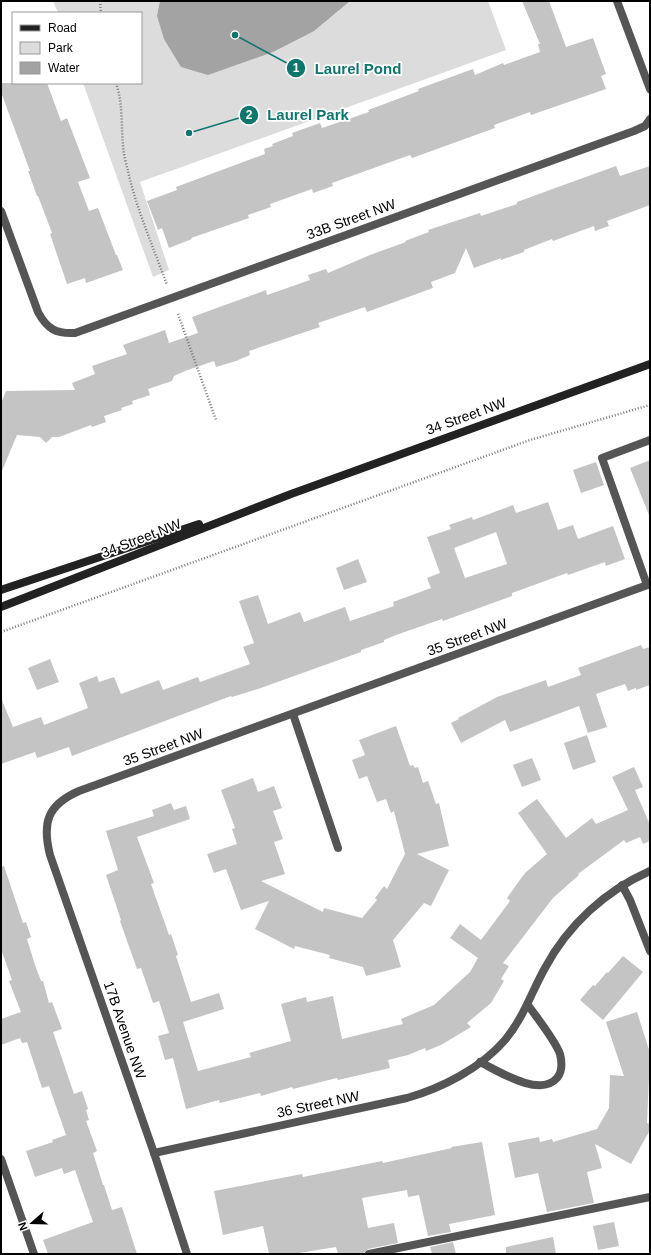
<svg xmlns="http://www.w3.org/2000/svg" width="651" height="1255" font-family="Arial,sans-serif">
	<rect width="100%" height="100%" fill="#fff"/>
	<polygon fill="#dcdcdc" points="53,1 488,1 506,50 140,182 169,270 153,277 83,83 141,83 141,13 58,13"/>
	<polygon fill="#a3a3a3" points="160,1 350,1 314,31 273,52 208,75 181,67 164,39 157,16"/>
	<g fill="#c4c4c4" fill-rule="evenodd">
		<polygon points="522,1 549,1 566,47 593,38 606,74 601,76 606,89 531,115 530,112 494,125 495,128 412,158 410,155 332,183 333,186 313,193 312,189 270,204 271,207 248,215 249,218 191,238 192,239 169,248 162,228 158,230 147,201 177,190 176,187 265,154 264,149 273,146 272,144 293,136 292,133 320,123 322,128 369,112 368,110 419,91 418,89 473,69 475,75 503,63 504,65 540,52 538,44 540,44"/>
		<polygon points="1,83 47,83 61,121 67,118 90,178 78,182 89,211 98,208 116,255 117,255 123,270 86,283 85,278 67,284 50,234 52,233 38,196 37,196 28,171 30,171 1,92"/>
		<polygon points="616,166 620,176 650,166 650,205 607,221 609,226 595,231 594,226 553,241 552,239 524,250 524,252 501,260 501,258 474,268 466,248 455,273 431,282 433,288 367,312 365,307 318,323 320,327 249,351 250,355 236,361 216,367 214,361 185,371 174,376 172,381 148,389 150,395 132,401 133,404 121,408 122,410 104,416 106,422 92,427 91,425 59,437 52,437 46,443 40,437 17,435 1,473 1,403 6,391 75,390 72,383 95,374 92,366 127,354 123,345 165,330 169,343 198,333 192,317 266,290 267,295 310,280 308,275 326,269 328,273 370,255 406,242 405,241 429,232 428,230 480,213 481,216 517,204 517,202 558,187"/>
		<polygon points="650,460 650,515 649,515 630,468"/>
		<polygon points="596,462 604,485 581,493 573,470"/>
		<path d="M 548,502 L 558,530 L 573,525 L 578,539 L 613,526 L 625,559 L 606,566 L 605,562 L 568,575 L 567,573 L 512,593 L 512,596 L 443,621 L 442,619 L 396,635 L 384,640 L 384,642 L 361,650 L 361,652 L 258,689 L 232,697 L 231,696 L 72,756 L 69,747 L 37,758 L 35,752 L 1,764 L 1,698 L 13,727 L 41,717 L 44,725 L 88,708 L 79,683 L 97,676 L 99,682 L 114,677 L 121,694 L 159,680 L 163,690 L 198,677 L 200,682 L 250,664 L 243,647 L 254,643 L 239,601 L 258,595 L 268,624 L 300,612 L 304,622 L 345,607 L 350,621 L 394,606 L 393,602 L 431,588 L 427,578 L 440,573 L 427,537 L 451,529 L 449,525 L 472,517 L 473,520 L 513,505 L 516,513 ZM 496,532 L 507,564 L 465,578 L 454,548 Z"/>
		<polygon points="358,559 367,582 344,590 336,568"/>
		<polygon points="641,645 643,649 650,647 650,685 636,690 636,688 628,691 625,684 596,694 607,727 588,733 579,706 510,732 505,720 461,743 451,723 459,719 458,718 497,697 546,680 548,687 581,675 578,668"/>
		<polygon points="50,659 59,682 37,690 28,668"/>
		<polygon points="396,726 410,766 413,765 415,768 418,767 423,783 428,781 436,804 439,803 449,846 417,854 449,870 431,906 424,903 393,940 401,967 366,976 363,967 329,958 330,955 295,946 294,949 255,929 269,901 241,910 226,869 214,873 207,854 237,844 232,829 235,828 221,790 253,778 258,792 274,786 282,808 273,811 283,839 274,842 285,874 261,881 323,912 324,908 362,918 377,900 375,898 384,886 387,889 405,854 394,811 391,813 386,799 377,802 367,776 359,779 352,760 365,755 359,740"/>
		<polygon points="587,735 596,762 573,770 564,743"/>
		<polygon points="532,758 541,780 522,787 513,765"/>
		<polygon points="634,767 643,787 635,790 650,825 650,841 643,844 640,837 626,843 624,840 578,874 579,875 553,898 503,963 509,966 501,979 504,981 491,1003 467,1023 471,1027 441,1045 426,1051 425,1048 408,1055 388,1060 390,1068 338,1080 337,1078 293,1089 292,1087 261,1096 260,1093 220,1103 219,1100 186,1109 173,1058 165,1060 158,1036 169,1033 159,1001 153,1003 141,968 137,969 120,921 121,920 106,875 118,870 106,831 154,816 152,810 171,803 174,810 186,806 190,819 137,837 154,883 151,884 169,935 171,934 178,955 176,956 191,1002 219,993 224,1009 183,1022 198,1071 251,1057 249,1053 291,1041 281,1004 306,997 307,1002 333,996 342,1039 403,1024 401,1019 434,1005 470,972 478,958 450,938 460,924 481,940 510,901 507,898 525,873 547,854 518,813 537,799 566,838 592,818 596,824 628,810 612,777"/>
		<polygon points="4,866 23,923 26,922 31,937 27,939 35,965 41,981 43,981 49,1003 52,1002 62,1029 53,1032 74,1094 82,1091 88,1109 86,1110 89,1120 86,1121 97,1151 93,1153 103,1185 104,1185 112,1210 122,1207 137,1254 48,1254 43,1240 93,1222 75,1170 64,1174 62,1168 35,1177 26,1151 53,1142 52,1140 66,1135 49,1086 42,1088 27,1042 22,1043 20,1038 1,1045 1,1019 21,1012 9,981 12,980 1,949 1,867"/>
		<polygon points="623,956 643,972 603,1020 580,1000 593,985 595,986 607,972 608,973"/>
		<polygon points="637,1012 650,1053 647,1123 650,1124 650,1130 631,1164 595,1144 602,1168 587,1172 594,1203 547,1212 538,1173 515,1178 508,1143 539,1137 540,1142 552,1139 553,1142 597,1129 609,1108 610,1075 624,1076 606,1022"/>
		<polygon points="482,1142 495,1215 449,1224 451,1232 428,1236 419,1195 408,1197 407,1190 362,1198 368,1228 394,1223 398,1243 368,1249 364,1253 338,1254 336,1247 293,1254 269,1254 263,1226 223,1235 214,1191 302,1174 303,1177 382,1161 383,1163 438,1151 452,1148 451,1147"/>
		<polygon points="614,1222 619,1246 598,1250 593,1226"/>
		<polygon points="553,1237 556,1254 506,1254 506,1247"/>
		<polygon points="453,1242 456,1254 432,1254 430,1247"/>
	</g>
	<g fill="none" stroke-linecap="round" stroke-linejoin="round">
		<g stroke="#777" stroke-width="2.5" stroke-dasharray="1 2" stroke-linecap="butt">
			<polyline points="100,1 101,13"/>
			<path d="M 116,83 C 123,103 121,124 123,144 C 123,153 126,163 128,171 C 136,208 154,249 167,285"/>
			<polyline points="178,314 216,420"/>
			<polyline points="1,632 530,440 650,405"/>
		</g>
		<g stroke="#555" stroke-width="8">
			<polyline points="647,585 602,458 650,440"/>
			<polyline points="622,885 630,900 650,951"/>
			<polyline points="1,1159 34,1254"/>
			<polyline points="369,1254 650,1197"/>
		</g>
		<g stroke="#555" stroke-width="8">
			<polyline points="617,1 650,89"/>
			<path d="M 1,211 L 38,312 C 47,329 56,334 75,333 L 634,131 L 645,126 L 650,119"/>
			<polyline points="293,714 338,848"/>
			<path d="M 480,1062 C 498,1071 540,1098 557,1078 C 562,1072 562,1062 560,1054 C 555,1040 537,1018 528,1005"/>
			<path d="M 154,1153 L 407,1098 C 442,1088 481,1068 505,1040 C 524,1017 531,993 545,968 C 568,925 605,891 650,871"/>
			<path d="M 187,1254 L 154,1153 L 50,855 C 42,823 47,805 79,791 L 650,584"/>
		</g>
		<g stroke="#222" stroke-width="8">
			<polyline points="1,590 199,524"/>
			<polyline points="1,607 291,494 650,364"/>
		</g>
	</g>
	<g text-anchor="middle" dominant-baseline="central" stroke-width="3.5" stroke-linejoin="round" paint-order="stroke">
		<g font-size="14" fill="#000" stroke="#fff">
			<text transform="translate(351 219) rotate(-20)">33B Street NW</text>
			<text transform="translate(466 416) rotate(-20)">34 Street NW</text>
			<text transform="translate(141 538) rotate(-21)">34 Street NW</text>
			<text transform="translate(467 637) rotate(-20)">35 Street NW</text>
			<text transform="translate(163 747) rotate(-20)">35 Street NW</text>
			<text transform="translate(125 1030) rotate(71)">17B Avenue NW</text>
			<text transform="translate(318 1104) rotate(-12)">36 Street NW</text>
		</g>
	</g>
	<path fill="none" stroke="#0f766e" stroke-width="1.5" d="M235 35L296 68M189 133L249 115"/>
	<g fill="#0f766e" stroke="#fff" stroke-width="1.5">
		<circle cx="235" cy="35" r="4"/>
		<circle cx="189" cy="133" r="4"/>
		<circle cx="296" cy="68" r="10"/>
		<circle cx="249" cy="115" r="10"/>
	</g>
	<g font-size="12" text-anchor="middle" font-weight="bold" fill="#fff">
		<text x="296" y="72">1</text>
		<text x="249" y="119">2</text>
	</g>
	<g font-size="15" text-anchor="middle" font-weight="bold" fill="#0f766e" stroke="#fff" stroke-width="3.5" stroke-linejoin="round" paint-order="stroke">
		<text x="358" y="74">Laurel Pond</text>
		<text x="308" y="120">Laurel Park</text>
	</g>
	<rect width="651" height="1255" fill="none" stroke="#000000" stroke-width="4"/>
	<rect x="12" y="12" width="130" height="72" fill="#ffffff" stroke="#999999"/>
	<rect x="20" y="25" width="20" height="6" fill="#222222" stroke="#999999"/>
	<text x="48" y="32" font-size="12" fill="#000000">Road</text>
	<rect x="20" y="42" width="20" height="12" fill="#dcdcdc" stroke="#999999"/>
	<text x="48" y="52" font-size="12" fill="#000000">Park</text>
	<rect x="20" y="62" width="20" height="12" fill="#a3a3a3" stroke="#999999"/>
	<text x="48" y="72" font-size="12" fill="#000000">Water</text>
	<g transform="translate(32 1223) rotate(250)" stroke="#ffffff" stroke-width="3" paint-order="stroke">
	<path d="M0-3L7 15L0 10L-7 15Z" fill="#000000"/>
	<text y="-6" font-size="11" font-weight="bold" text-anchor="middle" fill="#000000">N</text>
	</g>
</svg>
